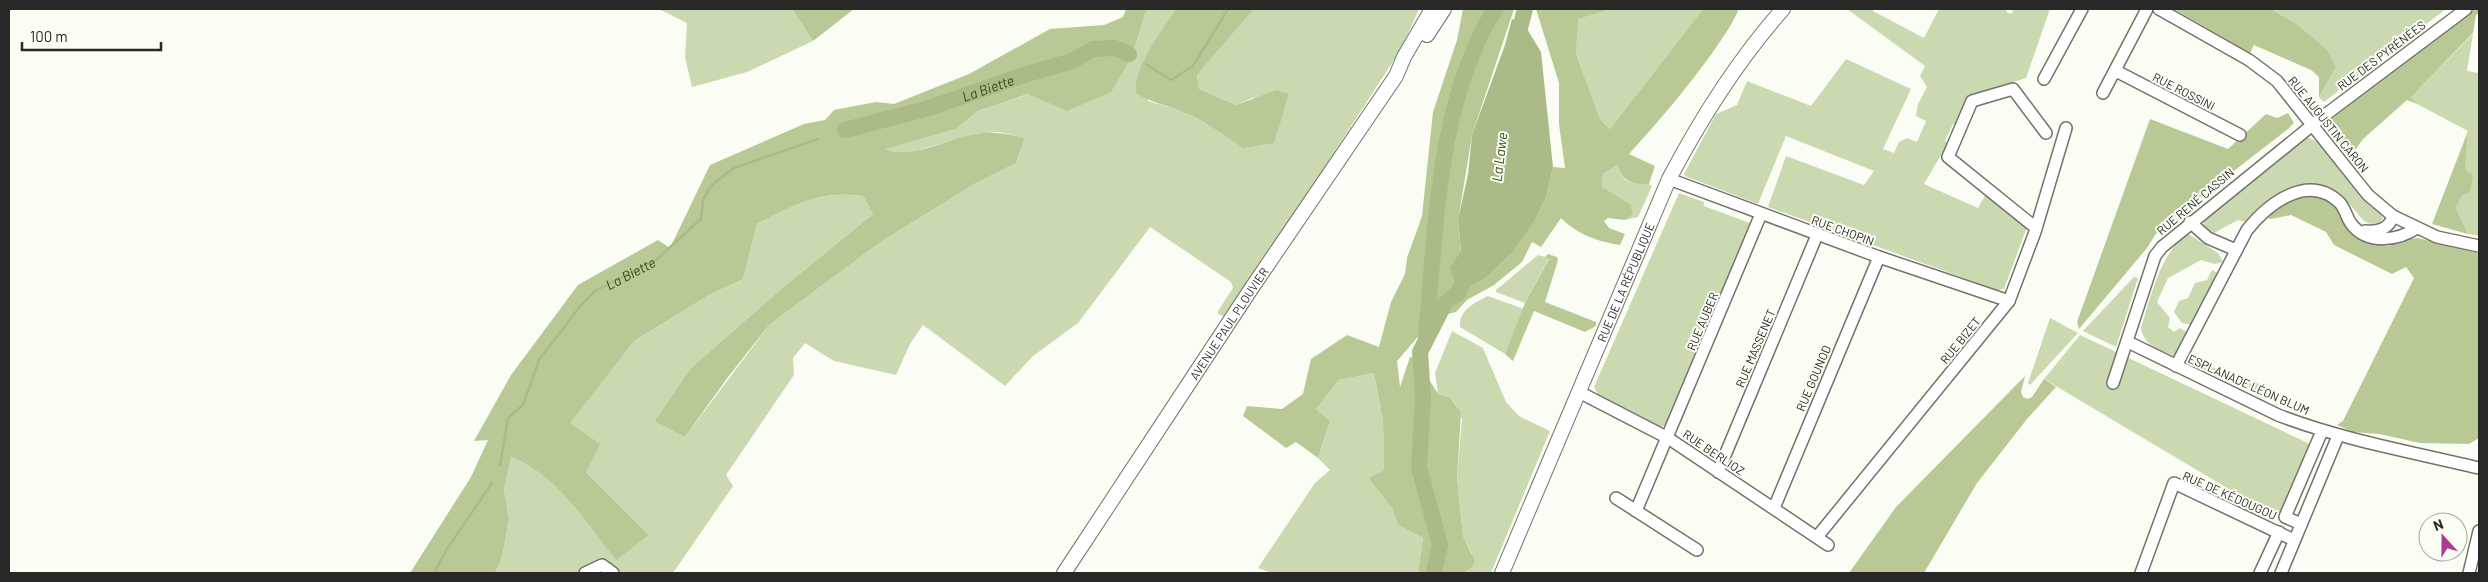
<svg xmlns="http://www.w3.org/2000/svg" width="2488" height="582" font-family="Barlow,sans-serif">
	<rect width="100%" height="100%" fill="#f9fdf3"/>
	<g fill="#cbd9b1">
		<polygon points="659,9 792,9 813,41 747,72 692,87 685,57 687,23"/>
		<path d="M 1150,9 L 1176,9 L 1148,53 L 1148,101 L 1182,111 L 1212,127 L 1282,115 L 1289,95 L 1252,98 L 1236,105 L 1199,89 L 1197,75 L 1254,9 L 1419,9 L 1401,49 L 1335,151 L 1328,167 L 1225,317 L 1218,314 L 1218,311 L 1233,288 L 1231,282 L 1150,227 L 1078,323 L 1033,356 L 1005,386 L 923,325 L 910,344 L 896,375 L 834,361 L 805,343 L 793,358 L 794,375 L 726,475 L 733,486 L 673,573 L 613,573 L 602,566 L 585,573 L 495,573 L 502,557 L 509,519 L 504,490 L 511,457 C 559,477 585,520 616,559 L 649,535 L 586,472 L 569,423 L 634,341 L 709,295 L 743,279 L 757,224 C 795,204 818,191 863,196 L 873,214 L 780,290 L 692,367 L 685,437 L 769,325 L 882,241 L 976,183 L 1016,163 L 1025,138 L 999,132 L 973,134 L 906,154 L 883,149 L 956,129 L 978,111 L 1029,94 L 1067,110 L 1132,56 L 1145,14 Z"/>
		<polygon points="1611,9 1703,9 1610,129 1600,119 1576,54 1577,19"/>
		<polygon points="1847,9 1873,9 1873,11 1924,38 1939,9 2008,9 2006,12 2011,14 2014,9 2050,9 2026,78 1969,96 1959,126 1953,124 1945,141 1952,144 1949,150 1944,150 1924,184 1978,208 1987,192 2027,227 2004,289 1997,290 1768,207 1786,156 1864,185 1874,171 1786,136 1758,204 1685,176 1684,174 1716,114 1737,105 1747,81 1811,106 1846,59 1911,89 1883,149 1894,153 1899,142 1907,138 1917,142 1926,121 1916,116 1918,104 1927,87 1920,76 1925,66"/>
		<polygon points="2271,9 2446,9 2324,102 2319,97 2336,67 2295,23"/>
		<path d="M 2473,34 L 2467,71 L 2479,73 L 2479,236 L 2468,234 L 2456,208 C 2465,184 2466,157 2468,131 L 2417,104 L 2411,97 Z"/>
		<path d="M 2305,137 C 2332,142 2347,184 2366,202 C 2372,208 2378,210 2383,217 L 2381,223 L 2370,224 L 2364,221 C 2354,210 2344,195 2330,189 C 2301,173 2263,199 2245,222 L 2238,220 L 2214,233 L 2204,228 L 2204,216 Z"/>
		<path d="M 1617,165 C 1627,193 1636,176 1652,186 L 1638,217 L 1625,220 L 1633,214 L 1602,187 L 1603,174 Z"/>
		<polygon points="1679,193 1704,202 1704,206 1750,223 1665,425 1661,427 1598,394 1594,387"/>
		<path d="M 2187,233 L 2218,253 L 2223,262 L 2215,264 L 2201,260 L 2168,278 L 2157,302 L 2170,318 L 2168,327 L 2174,332 L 2180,328 L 2187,332 L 2186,337 L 2175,356 C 2160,350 2144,346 2141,328 C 2152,293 2159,257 2187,233 Z"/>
		<polygon points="1538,255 1549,258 1525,303 1496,292 1496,290"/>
		<polygon points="2212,270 2217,273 2192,325 2182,323 2174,312 2179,301 2188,298 2195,283 2207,280"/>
		<polygon points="2134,277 2138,278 2116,347 2083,331"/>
		<path d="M 1488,296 L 1524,309 L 1505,354 L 1460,327 C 1459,310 1474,303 1488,296 Z"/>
		<polygon points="2050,318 2078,333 2030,385 2028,383"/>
		<polygon points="1452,331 1483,348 1506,402 1519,416 1550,431 1491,573 1464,573 1472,567 1472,554 1463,536 1457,478 1462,419 1455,403 1451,398 1438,394 1435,373"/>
		<polygon points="2080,335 2312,445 2283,510 2274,516 2044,379"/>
		<polygon points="2189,352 2189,355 2241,382 2243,377 2259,384 2261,387 2258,395 2187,362"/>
		<polygon points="1374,373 1383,421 1384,470 1370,478 1392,508 1398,525 1423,538 1418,573 1272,573 1258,568 1315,483 1330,470 1318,458 1330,421 1316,409 1339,380"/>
	</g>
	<g fill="#b8c995">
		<polygon points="792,9 854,9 813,41"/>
		<path d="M 1126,9 L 1150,9 L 1145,14 L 1132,56 L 1111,92 L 1067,111 L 1028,94 L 978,111 L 956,129 L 885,149 C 914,160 945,139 975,134 C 993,131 1007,134 1025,138 L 1016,163 L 976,183 L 882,241 L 769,325 L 728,377 L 685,437 L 655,421 L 692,367 L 780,290 L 873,214 L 863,196 C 820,190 793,205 757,224 L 743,279 L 709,295 L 634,341 L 570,423 L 600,444 L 586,472 L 649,535 L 616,560 C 585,521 558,476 511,457 L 504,490 L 509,519 L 502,557 L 495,573 L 410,573 L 471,477 L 488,440 L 474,441 L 511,375 L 578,285 L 658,240 L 670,248 L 710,165 L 804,124 L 825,120 L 834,110 L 876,102 L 894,104 L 969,74 L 1050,29 L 1104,25 L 1123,17 Z"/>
		<path d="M 1176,9 L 1254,9 L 1197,75 L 1199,89 L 1236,105 L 1277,90 L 1289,94 L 1274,143 L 1243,148 C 1224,134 1204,121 1183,112 C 1167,105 1151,103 1136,93 C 1133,67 1162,31 1176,9 Z"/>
		<path d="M 1463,9 L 1514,9 L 1472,135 L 1458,221 L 1461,252 L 1450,267 L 1535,220 L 1546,198 L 1553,167 L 1565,168 L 1559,124 L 1559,83 L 1536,9 L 1611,9 L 1578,19 L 1576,54 L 1600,119 L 1610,129 L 1703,9 L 1739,9 C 1732,25 1723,37 1713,52 C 1687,88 1659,121 1629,154 L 1655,166 L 1649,184 C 1632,184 1623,182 1617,165 L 1603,174 L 1602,187 L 1631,205 L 1633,214 L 1625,220 L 1608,218 L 1604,221 L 1609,228 L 1625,234 L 1620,245 C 1597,241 1578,235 1561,218 L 1541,247 L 1532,242 L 1522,262 L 1494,285 L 1467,300 L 1456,312 L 1435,317 L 1397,361 L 1400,387 L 1410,357 L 1426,359 L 1424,371 L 1438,394 L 1451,398 L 1461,413 L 1457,478 L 1463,536 L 1475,561 L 1472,567 L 1464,573 L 1418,573 L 1423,538 L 1398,525 L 1392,508 L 1369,478 L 1384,470 L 1383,421 L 1374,373 L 1339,380 L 1316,409 L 1330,421 L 1318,458 L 1296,442 L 1286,448 L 1243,416 L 1247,406 L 1282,409 L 1303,394 L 1311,359 L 1347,335 L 1379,347 L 1391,302 L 1405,274 L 1407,258 L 1422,216 L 1433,112 L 1457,40 Z"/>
		<polygon points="2174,9 2271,9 2295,23 2327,50 2336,67 2319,97 2319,77 2311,70 2254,45 2250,53"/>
		<polygon points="2475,9 2479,9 2479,13 2476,15 2473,33 2411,97 2417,104 2407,100 2363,139 2350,157 2330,130 2330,120"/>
		<polygon points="2288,113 2294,123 2288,129 2159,229 2147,248 2079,329 2077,322 2150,119 2228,149 2266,114 2277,118"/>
		<polygon points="2468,131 2465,170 2473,175 2470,192 2461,196 2456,208 2468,234 2432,224"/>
		<path d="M 2304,195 C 2331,195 2343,213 2354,236 L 2372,243 L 2389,246 L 2401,240 L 2418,238 L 2479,253 L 2479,438 L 2469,444 L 2420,443 L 2379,434 L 2353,432 L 2337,425 L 2343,421 L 2414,278 L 2406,267 L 2392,274 L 2334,245 L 2326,232 L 2291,215 L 2271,219 L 2268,218 L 2268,215 L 2282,204 Z"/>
		<polygon points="1548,254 1557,257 1558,260 1545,302 1596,322 1596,326 1585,332 1534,311 1513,361 1505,354 1525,303 1549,259 1545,257"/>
		<polygon points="2025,376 2021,392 2023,397 2028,399 2032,397 2044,379 2056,387 2027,419 1977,483 1924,573 1849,573 1896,507"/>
	</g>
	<polygon fill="#aabb87" points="1512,19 1523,22 1541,52 1553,167 1546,198 1535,220 1512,252 1485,278 1458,293 1450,267 1461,251 1458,220 1468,174 1472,135 1505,45"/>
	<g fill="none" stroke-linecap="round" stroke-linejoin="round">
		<g stroke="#aabb87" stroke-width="2.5">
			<polyline points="1146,64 1171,80 1193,66 1228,9"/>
			<path id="s1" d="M 500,465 L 508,418 L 523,405 L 539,360 L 581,305 L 595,291 L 657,259 L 701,219 L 703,199 L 712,185 L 734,168 L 818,139"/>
			<polyline points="434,573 447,549 492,483"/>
		</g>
		<g stroke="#aabb87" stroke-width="16">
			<polyline points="1516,43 1525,9"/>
			<path id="s2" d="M 845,130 L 929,108 L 1024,75 L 1072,61 L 1093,49 L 1115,48 L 1129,54"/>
			<polyline points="1451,298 1458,293 1468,273"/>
			<path d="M 1426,336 C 1436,229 1437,102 1495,9"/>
			<polyline points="1434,573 1440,545 1419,467 1423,397 1420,352 1445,303"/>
		</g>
		<defs>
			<g id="minor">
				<polyline points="2159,9 2249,60 2277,81 2368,195 2393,216 2437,237 2479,246"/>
				<polyline points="2116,71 2240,135"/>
				<polyline points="2044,79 2082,9"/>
				<polyline points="2103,93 2147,9"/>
				<polyline points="1669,179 1879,257 2009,301"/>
				<polyline points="2190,222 2208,238 2236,250"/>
				<polyline points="2036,228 1948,157 1972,101 2013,89 2046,133"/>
				<path d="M 2365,231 C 2379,232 2389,229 2393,216"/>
				<path d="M 2128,342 L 2278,415 C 2343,440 2412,452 2479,468"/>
				<path d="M 2176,366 L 2247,230 C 2268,204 2308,172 2340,203 C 2346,210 2347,220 2353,226 C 2369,245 2399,240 2417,228"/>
				<polyline points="2113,383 2155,256 2162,247 2321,118 2466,9"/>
				<polyline points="1579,392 1668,438 1828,545"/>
				<polyline points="1718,472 1817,235"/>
				<polyline points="1616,498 1697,550"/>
				<polyline points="1774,508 1879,257"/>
				<polyline points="1636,511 1761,214"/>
				<polyline points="2301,524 2285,517 2322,431"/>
				<polyline points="1817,537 2009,301 2035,232 2066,128"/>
				<polyline points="585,573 602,565 613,573"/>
				<polyline points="2141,573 2174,483 2294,540"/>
				<polyline points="2260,573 2279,532"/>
				<polyline points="2281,573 2338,436"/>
				<polyline points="2469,573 2479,531"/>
			</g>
			<g id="major">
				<polyline points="1427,35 1444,9"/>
				<path id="s3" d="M 1064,573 L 1251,289 L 1396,76 L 1404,57 L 1432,9"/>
				<path id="s4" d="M 1502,573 L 1669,179 C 1701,118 1737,61 1783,9"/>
			</g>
		</defs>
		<use href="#minor" stroke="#72746c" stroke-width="14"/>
		<use href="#major" stroke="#72746c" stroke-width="16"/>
		<use href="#minor" stroke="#fff" stroke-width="11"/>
		<use href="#major" stroke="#fff" stroke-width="14"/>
	</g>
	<g text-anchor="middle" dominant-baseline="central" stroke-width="4" stroke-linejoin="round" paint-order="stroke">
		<g font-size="12" fill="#282926" stroke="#f9fdf3">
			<text transform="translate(2381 55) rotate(-37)">RUE DES PYRÉNÉES</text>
			<text transform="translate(2184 91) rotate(27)">RUE ROSSINI</text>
			<text transform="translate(2329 124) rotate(51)">RUE AUGUSTIN CARON</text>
			<text transform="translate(2195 201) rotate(-40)">RUE RENÉ CASSIN</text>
			<text transform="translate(1843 230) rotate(20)">RUE CHOPIN</text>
			<text stroke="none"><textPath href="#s4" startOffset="316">RUE DE LA RÉPUBLIQUE</textPath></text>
			<text transform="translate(1702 321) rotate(-67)">RUE AUBER</text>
			<text stroke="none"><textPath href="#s3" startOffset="299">AVENUE PAUL PLOUVIER</textPath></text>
			<text transform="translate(1960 340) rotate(-51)">RUE BIZET</text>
			<text transform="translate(1755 348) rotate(-67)">RUE MASSENET</text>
			<text transform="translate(1813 378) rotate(-67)">RUE GOUNOD</text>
			<text transform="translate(2249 384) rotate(24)">ESPLANADE LÉON BLUM</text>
			<text transform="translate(1714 452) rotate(34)">RUE BERLIOZ</text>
			<text transform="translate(2230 495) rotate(24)">RUE DE KÉDOUGOU</text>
		</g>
		<g font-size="14" font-style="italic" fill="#3a480e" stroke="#f9fdf3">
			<text stroke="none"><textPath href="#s2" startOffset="149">La Biette</textPath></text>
			<text transform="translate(1499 157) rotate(-83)">La Lawe</text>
			<text stroke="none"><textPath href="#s1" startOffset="244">La Biette</textPath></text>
		</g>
	</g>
	<rect width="2488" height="582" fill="none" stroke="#282926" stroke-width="20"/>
	<g transform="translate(2443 537) rotate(339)"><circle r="24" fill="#f9fdf3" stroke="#a5a8a1"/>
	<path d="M0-4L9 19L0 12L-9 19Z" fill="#ad3a94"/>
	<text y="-8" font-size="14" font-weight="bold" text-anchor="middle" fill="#282926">N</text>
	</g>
	<path d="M22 42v8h139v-8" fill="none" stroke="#282926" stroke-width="2.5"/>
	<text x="30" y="42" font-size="15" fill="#282926" stroke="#f9fdf3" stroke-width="4" paint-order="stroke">100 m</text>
</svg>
